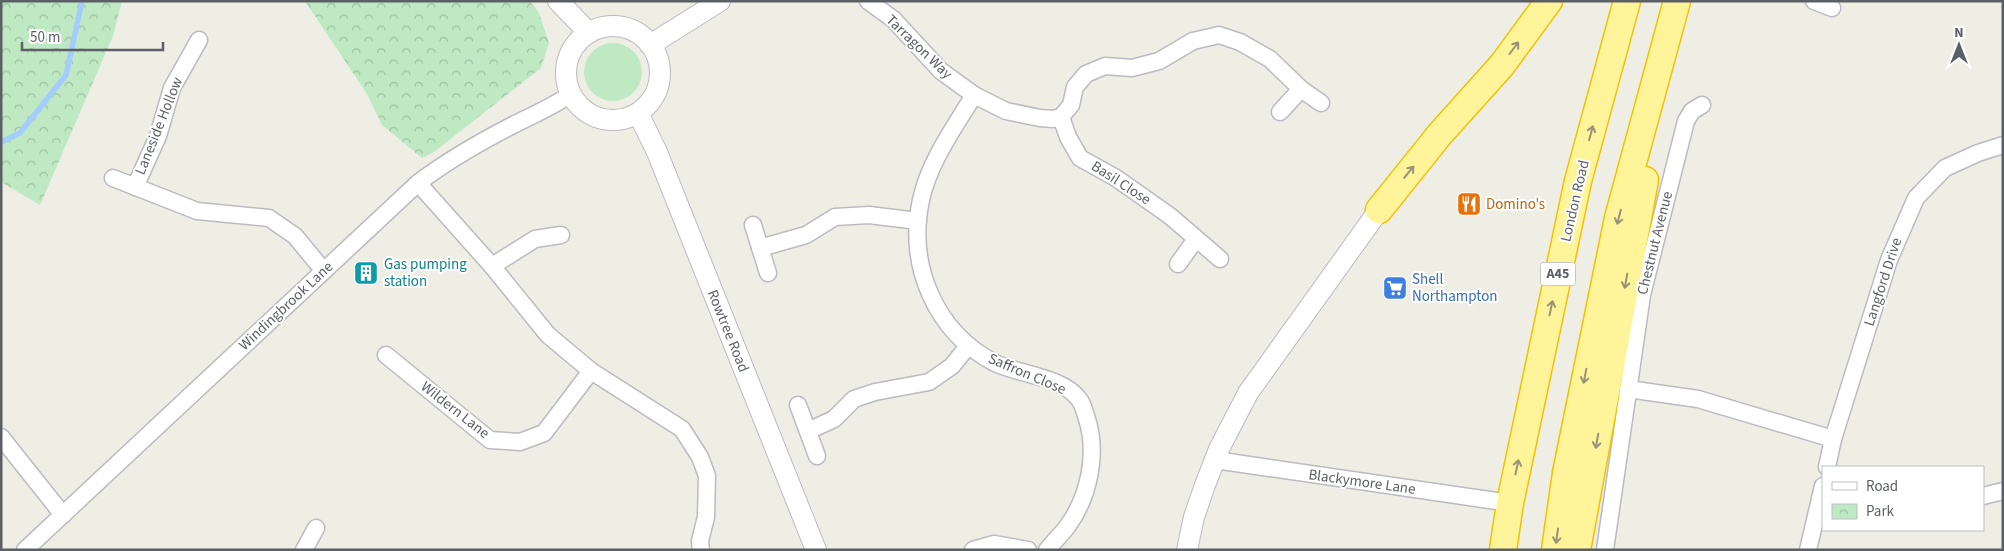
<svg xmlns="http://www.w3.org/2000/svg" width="2004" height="551" font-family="'Source Sans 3',sans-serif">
	<defs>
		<pattern id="park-crowns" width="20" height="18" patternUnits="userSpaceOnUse" patternTransform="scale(1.25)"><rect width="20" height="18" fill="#bee9c3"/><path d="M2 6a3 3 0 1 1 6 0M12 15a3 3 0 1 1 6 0" fill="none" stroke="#9ec0a2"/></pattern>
	</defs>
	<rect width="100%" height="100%" fill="#efeee4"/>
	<circle fill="#bee9c3" cx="613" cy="72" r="29"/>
	<g fill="url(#park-crowns)">
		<polygon points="1,1 122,1 113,36 40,205 1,182"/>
		<polygon points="305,1 530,1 539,13 549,43 541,68 434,152 422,158 382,125 367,94"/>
	</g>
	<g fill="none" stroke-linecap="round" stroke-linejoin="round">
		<polyline stroke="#a4cdff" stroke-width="5.5" points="1,142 20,133 66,75 82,1"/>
		<defs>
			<g id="minor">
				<polyline points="868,1 893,19 941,71 974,95 1006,111 1040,118 1053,119 1061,117 1071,105 1075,87 1086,74 1105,66 1132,68 1159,61 1193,41 1219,35 1240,42 1270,59 1301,89 1321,103"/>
				<polyline points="1814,1 1832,8"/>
				<path d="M 974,95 C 954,128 929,162 921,200 C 907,265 935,332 995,363 C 1018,374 1062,377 1078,398 C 1083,403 1085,413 1087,419 C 1098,454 1089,497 1067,527 C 1061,535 1053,542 1047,550"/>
				<polyline points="1280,112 1301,89"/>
				<polyline points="1061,117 1068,137 1080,158 1116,178 1170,216 1220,259"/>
				<polyline points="113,178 197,211 269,218 295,236 323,270"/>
				<polyline points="418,183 492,266 548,335 591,371 682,429 700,457 707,476 706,517 700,541 701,550"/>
				<polyline points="135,187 158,136 172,88 199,40"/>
				<polyline points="753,225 768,273"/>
				<polyline points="760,248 806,235 835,217 869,215 918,221"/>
				<polyline points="1178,264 1196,239"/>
				<polyline points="492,266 535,239 561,235"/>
				<polyline points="386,355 490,440 520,442 544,433 591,371"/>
				<polyline points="1628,389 1698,399 1833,439"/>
				<polyline points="798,405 817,456"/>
				<polyline points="808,431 834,419 854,399 875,392 929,382 952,366 968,346"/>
				<polyline points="1,437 63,515"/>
				<polyline points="1215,460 1510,503"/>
				<polyline points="1827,467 1833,439 1889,260 1916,198 1945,168 1978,153 2003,145"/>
				<polyline points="1983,496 2003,491"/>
				<path d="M 25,550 L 418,183 C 447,161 480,142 513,125 C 533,115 552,107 571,94"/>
				<polyline points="304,550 316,528"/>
				<polyline points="973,550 994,544 1028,550"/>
				<polyline points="1605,550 1642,295 1686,121 1692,111 1702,105"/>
				<polyline points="1808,550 1823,486"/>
			</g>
			<g id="tertiary">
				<polyline points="558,1 589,33"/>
				<circle cx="613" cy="73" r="47"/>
				<polyline points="650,45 720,1"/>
				<polyline points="638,113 657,152 816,550"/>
				<polyline points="1187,550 1194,517 1205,485 1219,449 1248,393 1379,210"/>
			</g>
			<g id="trunk">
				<polyline points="1379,210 1440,134 1502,65 1549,1"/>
				<polyline points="1503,550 1510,503 1578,181 1627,1"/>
				<polyline points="1555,550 1566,473 1618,218 1677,1"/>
				<polyline points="1577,550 1645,180"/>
			</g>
		</defs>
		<use href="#minor" stroke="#b9bbc1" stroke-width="19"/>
		<use href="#tertiary" stroke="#b9bbc1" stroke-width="22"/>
		<use href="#trunk" stroke="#f3c100" stroke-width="29"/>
		<use href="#minor" stroke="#fff" stroke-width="16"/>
		<use href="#tertiary" stroke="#fff" stroke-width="20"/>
		<use href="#trunk" stroke="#fff49a" stroke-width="26"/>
	</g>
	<defs><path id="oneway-shaft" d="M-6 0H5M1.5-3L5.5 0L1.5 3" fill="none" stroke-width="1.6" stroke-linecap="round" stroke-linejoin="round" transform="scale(1.25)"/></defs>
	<g stroke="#959378">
		<use href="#oneway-shaft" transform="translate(1514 48) rotate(-53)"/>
		<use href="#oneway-shaft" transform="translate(1591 133) rotate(-75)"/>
		<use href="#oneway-shaft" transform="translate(1409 172) rotate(-50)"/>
		<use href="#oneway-shaft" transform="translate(1619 217) rotate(104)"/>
		<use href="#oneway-shaft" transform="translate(1626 281) rotate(100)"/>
		<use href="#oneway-shaft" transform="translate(1551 308) rotate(-78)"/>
		<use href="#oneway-shaft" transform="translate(1585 376) rotate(101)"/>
		<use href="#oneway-shaft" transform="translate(1597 441) rotate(100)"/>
		<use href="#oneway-shaft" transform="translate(1517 467) rotate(-78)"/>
		<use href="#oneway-shaft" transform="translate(1557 536) rotate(98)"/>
	</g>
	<defs>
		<symbol id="restaurant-square" viewBox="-11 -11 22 22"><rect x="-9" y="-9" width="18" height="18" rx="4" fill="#e8710a" stroke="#fff"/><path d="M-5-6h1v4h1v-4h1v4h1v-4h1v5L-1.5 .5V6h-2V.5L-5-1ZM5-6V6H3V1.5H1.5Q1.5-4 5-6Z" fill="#fff"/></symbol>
		<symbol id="building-square" viewBox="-11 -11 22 22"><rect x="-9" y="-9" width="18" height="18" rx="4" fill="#0f9aa8" stroke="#fff"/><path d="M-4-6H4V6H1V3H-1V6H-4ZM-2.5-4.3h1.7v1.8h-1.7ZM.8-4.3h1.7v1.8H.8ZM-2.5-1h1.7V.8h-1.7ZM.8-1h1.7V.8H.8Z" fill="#fff"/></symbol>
		<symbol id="supermarket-square" viewBox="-11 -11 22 22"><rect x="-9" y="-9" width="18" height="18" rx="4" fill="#3f7fe0" stroke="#fff"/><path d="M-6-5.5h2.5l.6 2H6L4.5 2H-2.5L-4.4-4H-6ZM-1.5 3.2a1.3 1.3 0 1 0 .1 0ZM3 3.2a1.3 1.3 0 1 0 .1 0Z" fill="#fff"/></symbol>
	</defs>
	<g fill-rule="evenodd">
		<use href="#restaurant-square" x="1455" y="190" width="28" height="28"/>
		<use href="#building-square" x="352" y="259" width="28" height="28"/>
		<use href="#supermarket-square" x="1381" y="274" width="28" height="28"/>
	</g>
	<g text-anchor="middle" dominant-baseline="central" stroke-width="4" stroke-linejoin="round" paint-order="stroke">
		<rect fill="#fff" stroke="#8d8f93" stroke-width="1" x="1540.5" y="262.5" width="35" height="23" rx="4"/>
		<g font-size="14" font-weight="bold" fill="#5c5f65">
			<text x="1558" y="274">A45</text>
		</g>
		<g font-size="15" fill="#5c5f65" stroke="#fff">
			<text transform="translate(919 47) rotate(44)">Tarragon Way</text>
			<text transform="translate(159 126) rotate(-68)">Laneside Hollow</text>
			<text transform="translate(1121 183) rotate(33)">Basil Close</text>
			<text transform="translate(1575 201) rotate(-77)">London Road</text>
			<text transform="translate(1655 243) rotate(-76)">Chestnut Avenue</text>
			<text transform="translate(1883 282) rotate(-72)">Langford Drive</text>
			<text transform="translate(286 306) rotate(-43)">Windingbrook Lane</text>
			<text transform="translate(728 331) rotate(68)">Rowtree Road</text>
			<text transform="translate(1027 374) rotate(23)">Saffron Close</text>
			<text transform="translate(455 410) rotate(38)">Wildern Lane</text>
			<text transform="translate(1362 482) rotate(8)">Blackymore Lane</text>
		</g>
		<g font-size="15" fill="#c56008" stroke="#fff" text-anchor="start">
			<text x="1486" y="204">Domino's</text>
		</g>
		<g font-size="15" fill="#0d838f" stroke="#fff" text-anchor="start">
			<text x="384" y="264">Gas pumping<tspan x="384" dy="17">station</tspan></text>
		</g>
		<g font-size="15" fill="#366cbe" stroke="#fff" text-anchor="start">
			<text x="1412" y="279">Shell<tspan x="1412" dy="17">Northampton</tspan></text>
		</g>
	</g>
	<rect width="2004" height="551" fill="none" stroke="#5c5f65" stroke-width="5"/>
	<rect x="1822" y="466" width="162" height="65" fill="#ffffff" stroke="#bebfc1"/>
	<rect x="1832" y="482" width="25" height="8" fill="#ffffff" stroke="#bebfc1"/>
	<text x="1866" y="491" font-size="15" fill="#5c5f65">Road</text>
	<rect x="1832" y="504" width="25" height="15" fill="url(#park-crowns)" stroke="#bebfc1"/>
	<text x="1866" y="516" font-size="15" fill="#5c5f65">Park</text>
	<g transform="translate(1959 45)" stroke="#ffffff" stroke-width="4" paint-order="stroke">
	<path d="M0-4L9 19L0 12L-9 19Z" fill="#5c5f65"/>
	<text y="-8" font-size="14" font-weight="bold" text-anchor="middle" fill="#5c5f65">N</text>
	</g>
	<path d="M22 42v8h141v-8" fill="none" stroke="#5c5f65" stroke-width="2.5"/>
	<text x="30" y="42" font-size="15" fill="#5c5f65" stroke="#ffffff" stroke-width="4" paint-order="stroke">50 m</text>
</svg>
